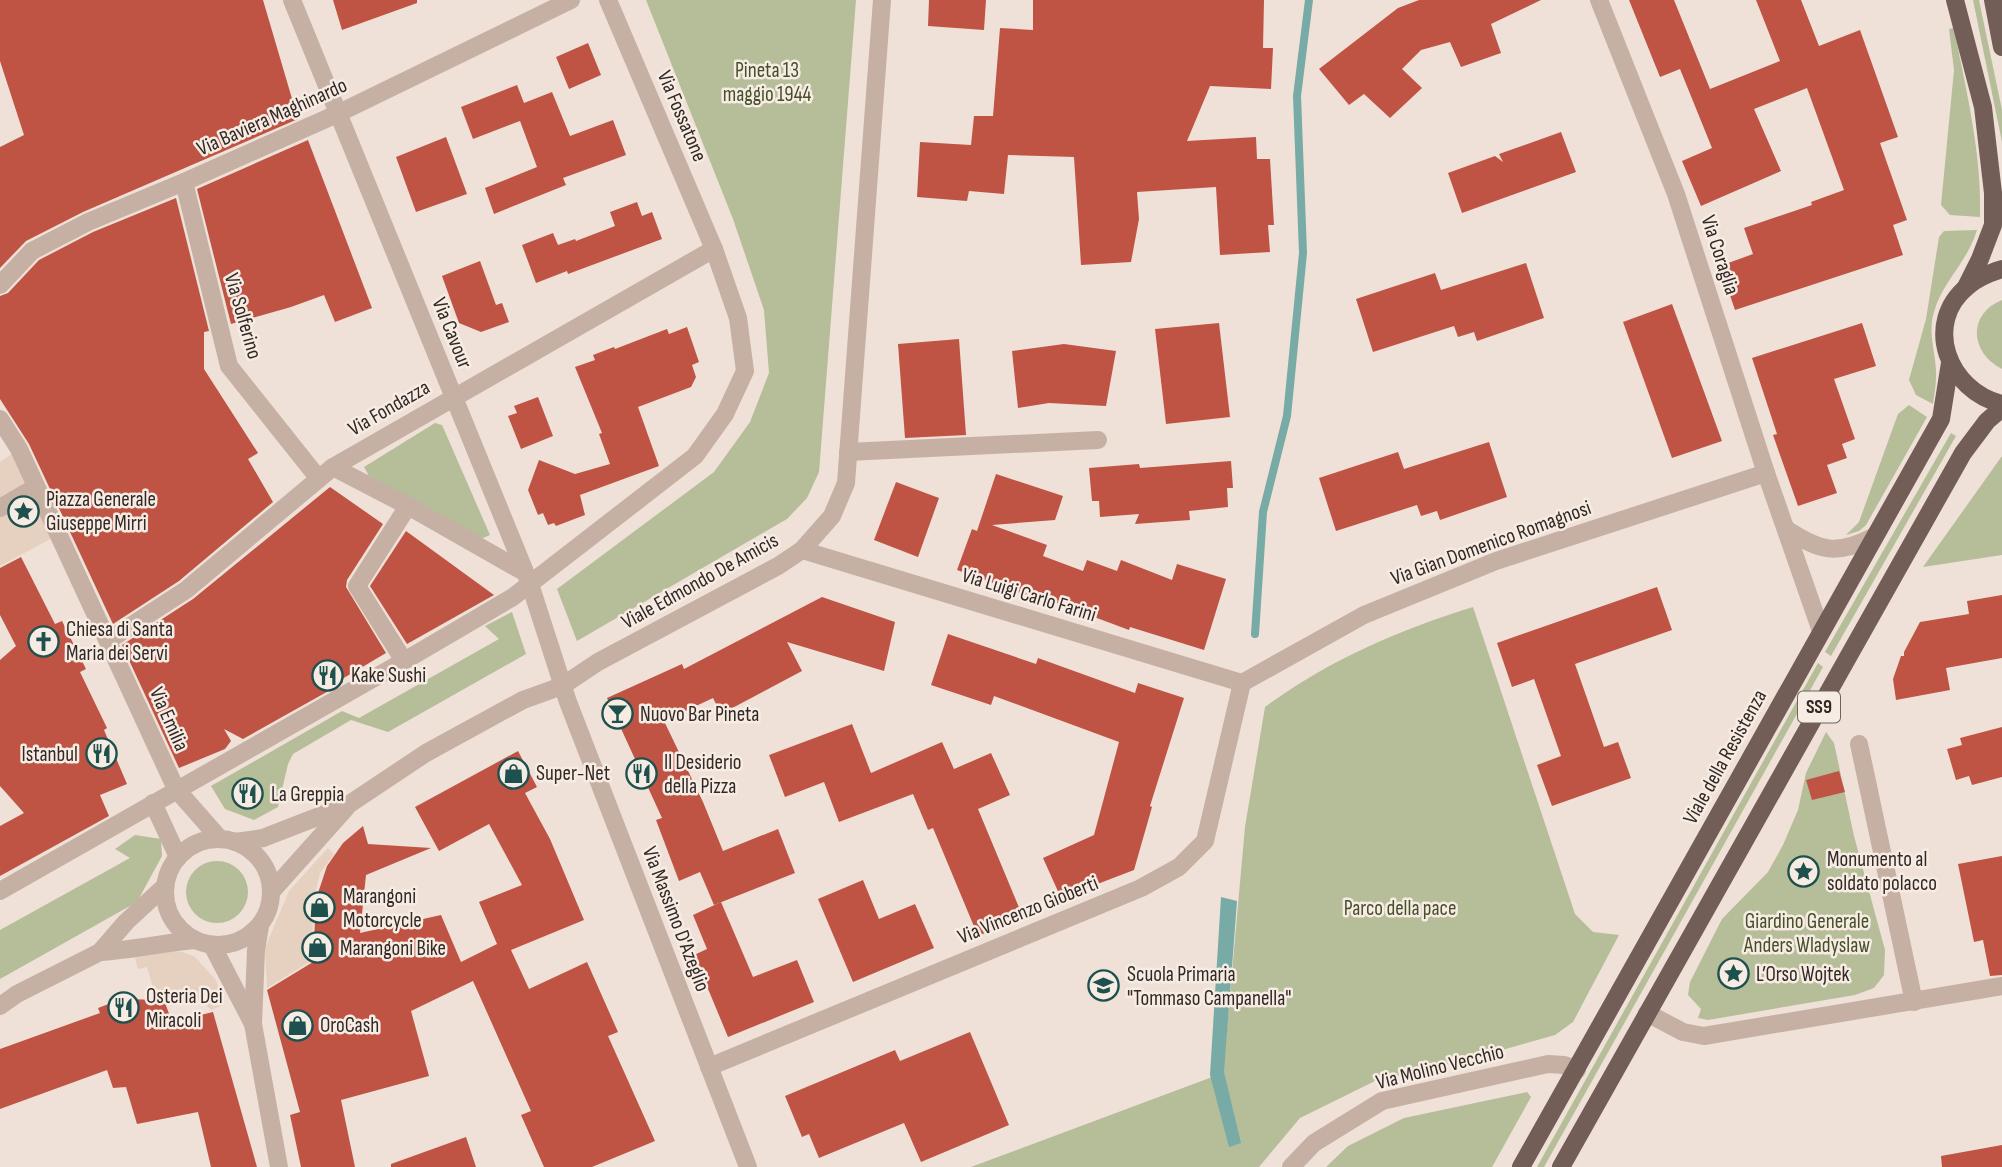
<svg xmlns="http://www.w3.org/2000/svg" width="2002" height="1167" font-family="'Sofia Sans Condensed',sans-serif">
	<rect width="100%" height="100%" fill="#efe1d7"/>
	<g fill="#b5bd99">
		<polygon points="646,0 856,0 819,472 807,498 787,519 577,641 557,589 714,472 750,422 769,373 764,310 733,219"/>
		<polygon points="1973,0 1979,0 2002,110 2002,142"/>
		<path d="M 1954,28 C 1966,91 1982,153 1980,217 L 1950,215 L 1941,205 L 1954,70 L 1949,29 Z"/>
		<path d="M 1977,230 C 1967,263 1942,282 1934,312 C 1927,335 1937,355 1936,377 C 1936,386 1934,395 1933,404 L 1916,395 L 1909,380 L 1926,319 L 1939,237 L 1944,231 Z"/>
		<path d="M 2002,300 L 2002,369 C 1970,353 1967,314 2002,300 Z"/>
		<polygon points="1909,405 1927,417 1866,525 1859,531 1846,535 1859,522 1898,414"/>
		<polygon points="435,423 442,425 490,535 481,539 369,476 364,467"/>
		<polygon points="1951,433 1956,436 1831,656 1825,652"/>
		<polygon points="2002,456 2002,555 1923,567"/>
		<path d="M 1473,607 L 1575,914 L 1593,932 L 1619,935 L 1573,1022 L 1555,1035 L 1459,1062 L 1375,1081 L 1300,1118 L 1259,1167 L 971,1167 L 1223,1073 L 1245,827 L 1265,707 C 1329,660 1399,630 1473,607 Z"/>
		<polygon points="512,612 526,654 388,732 351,720 293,754 288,764 278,807 254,820 225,809 211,786 342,711 359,718 499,639 485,626"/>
		<polygon points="1818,663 1823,667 1544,1167 1537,1167"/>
		<polygon points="1826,732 1834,743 1854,836 1885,950 1884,975 1874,988 1855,995 1708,1020 1698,1018 1701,1009 1688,995 1690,982 1722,919 1768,872 1783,845 1798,810 1806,773"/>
		<polygon points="135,835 161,839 162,856 137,902 0,979 0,930 130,858 115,849"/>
		<circle cx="217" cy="892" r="31"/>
		<polygon points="1527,1092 1531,1097 1492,1167 1326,1167 1348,1146 1404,1118"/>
	</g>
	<g fill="#e6d0bf">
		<polygon points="19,449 58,535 0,566 0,462"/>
		<polygon points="328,848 334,854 320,873 314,898 311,961 267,988 265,948 289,891"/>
		<polygon points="168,951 183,952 195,957 216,980 224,1005 211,1010 203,1002 197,1000 169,1004 164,998 154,991 147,967 138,969 135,958"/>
	</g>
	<polygon fill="#78aaa6" points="1221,897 1237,901 1224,1072 1241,1143 1229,1147 1210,1075"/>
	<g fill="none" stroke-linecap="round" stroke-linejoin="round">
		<polyline stroke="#78aaa6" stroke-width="8" points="1255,634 1263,512 1287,416 1303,253 1297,96 1309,0"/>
	</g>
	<g fill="#bf5445">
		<polygon points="0,0 263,0 298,119 83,212 26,241 0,268 0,147 24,135 0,61"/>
		<polygon points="333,0 417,0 417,3 342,30"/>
		<polygon points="929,0 986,0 984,30 928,26"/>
		<polygon points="1033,0 1264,0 1263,48 1273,48 1271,89 1210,86 1187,141 1256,137 1257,159 1270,159 1274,225 1268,225 1270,252 1220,255 1216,187 1137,192 1139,219 1131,262 1081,265 1074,157 1008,155 1004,194 969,191 967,201 917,197 920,142 971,145 974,116 993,116 1000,28 1033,30"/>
		<polygon points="1419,0 1541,0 1491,24 1501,53 1461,67 1450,42 1421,50 1402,69 1422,88 1390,118 1364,94 1349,105 1319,69 1398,8"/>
		<polygon points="1629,0 1674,0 1710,89 1780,61 1756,0 1801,0 1819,46 1860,30 1898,137 1880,143 1907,220 1893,225 1903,255 1735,310 1720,266 1753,254 1744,228 1812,205 1811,202 1844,190 1807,88 1754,109 1781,171 1701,206 1682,161 1712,148 1680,69 1660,77"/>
		<polygon points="588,43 601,75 569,89 556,57"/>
		<polygon points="517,85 524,103 552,92 570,136 613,120 626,155 563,178 566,185 494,214 485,188 537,167 520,121 473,139 461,107"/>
		<polygon points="1561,132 1576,172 1462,213 1448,173 1495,156 1503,162 1499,154"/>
		<polygon points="446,137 467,194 416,212 396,157"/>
		<polygon points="308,140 372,308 335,322 324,295 291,307 231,324 197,189"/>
		<polygon points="176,198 209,331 204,332 204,369 258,453 248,459 273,502 179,581 113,624 29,444 0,399 0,296 8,293 39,260 93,232"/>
		<polygon points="637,202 642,216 652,212 662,239 568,274 567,271 536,283 522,245 553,233 558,245 575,239 576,241 615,226 610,212"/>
		<polygon points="480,261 496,305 502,303 509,322 481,332 459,323 442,276"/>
		<polygon points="1526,263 1544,318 1477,341 1474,332 1458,337 1454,326 1373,352 1356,299 1435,273 1441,290"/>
		<polygon points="1672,304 1722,441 1672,458 1623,322"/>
		<polygon points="1219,323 1230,417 1166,424 1155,329"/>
		<polygon points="1862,323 1876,366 1834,379 1855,439 1842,444 1847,458 1827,465 1837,493 1798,506 1773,435 1777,434 1752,358"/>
		<polygon points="687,327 699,362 692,365 696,377 691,387 638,407 659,466 580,495 585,515 556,526 554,523 548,525 543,513 538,515 528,490 539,460 575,474 610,464 599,434 602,433 575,367 595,360 593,355 614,347 615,349 667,329 669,334"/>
		<polygon points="959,339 966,435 905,438 898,344"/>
		<polygon points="1064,344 1116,351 1106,406 1049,403 1018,408 1012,351"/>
		<polygon points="538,397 553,436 521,449 508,416 517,413 514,406"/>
		<polygon points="1489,442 1507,497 1440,520 1437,511 1421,516 1417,505 1336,531 1319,478 1398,452 1404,469"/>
		<polygon points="1231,461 1233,488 1227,488 1228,507 1189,511 1190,520 1135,524 1139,514 1100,517 1099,501 1092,501 1089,468 1139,464 1140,468"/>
		<polygon points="996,474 1063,496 1055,520 992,525 1047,545 1043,556 1083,571 1087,560 1117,571 1121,560 1172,580 1177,564 1226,579 1204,650 1130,627 1129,630 1038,596 1037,599 957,570 972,529 977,531"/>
		<polygon points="896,482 939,498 918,557 874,540"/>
		<polygon points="330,487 383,524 347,580 346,587 386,653 342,679 343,682 341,684 243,739 224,729 231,741 225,749 179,768 122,645 193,599"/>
		<polygon points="406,531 494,595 407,644 370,586"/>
		<polygon points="21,557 55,624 62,621 86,669 80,672 107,728 104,730 127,784 100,795 109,816 0,876 0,826 24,813 0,786 0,660 16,646 0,615 0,568"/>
		<polygon points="1657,587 1672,630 1575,664 1604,747 1618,742 1631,778 1552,806 1537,765 1561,756 1534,679 1512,687 1497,643"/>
		<polygon points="2002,595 2002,658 1946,668 1950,690 1896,700 1893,679 1901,656 1904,656 1904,652 1920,622 1969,614 1967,601"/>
		<polygon points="822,597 895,622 884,671 787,642 802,671 721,714 713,698 664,721 703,802 723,851 778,829 795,873 714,905 700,872 679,881 656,820 662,818 607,698 682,664 684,669"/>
		<polygon points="948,634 1036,664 1038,658 1135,693 1138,683 1184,698 1150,806 1152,807 1134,870 1061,898 1043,858 1094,835 1119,742 994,696 991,705 931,685"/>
		<polygon points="852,724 871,773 942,742 954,769 991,753 1010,795 978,809 1023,917 978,936 933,828 928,830 913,794 839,822 824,782 785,797 769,755"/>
		<polygon points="2002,727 2002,777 1972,785 1969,776 1956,780 1947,749 1962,745 1960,738"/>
		<polygon points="518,751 537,787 525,793 550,839 584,920 511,950 529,989 587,962 618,1032 608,1036 655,1141 592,1167 544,1167 521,1115 531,1111 473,981 411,1011 429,1076 341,1100 355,1167 301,1167 290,1115 300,1112 267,990 313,962 316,899 327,866 343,843 363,826 368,844 431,848 366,875 360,933 441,915 461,962 497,944 479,902 522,885 489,824 439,851 415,807"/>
		<polygon points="1839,771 1845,792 1812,800 1806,780"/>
		<polygon points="2002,856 2002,975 1990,976 1983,940 1974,942 1958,864"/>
		<polygon points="863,880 879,919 915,904 934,948 853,982 818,899"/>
		<polygon points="721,902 753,977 797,960 814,1002 728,1037 694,955 707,949 693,915"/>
		<polygon points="122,999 164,1000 172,1022 213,1012 257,1167 211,1167 198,1112 137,1124 126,1087 113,1088 107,1070 0,1109 0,1049 100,1013 98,1008"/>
		<polygon points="970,1032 1009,1125 921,1162 904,1123 819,1158 809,1134 802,1137 785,1096 895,1050 900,1061"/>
		<polygon points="466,1137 476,1167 391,1167 391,1164"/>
		<polygon points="2002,1145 2002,1167 1942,1167 1941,1156"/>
	</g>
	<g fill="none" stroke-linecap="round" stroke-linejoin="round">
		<g stroke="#c6b0a4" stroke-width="18">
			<polyline points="292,0 530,584 568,702 748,1167"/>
			<polyline points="1599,0 1676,194 1766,473 1821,631"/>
			<polyline points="184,182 229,366 319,479"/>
			<polyline points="0,285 32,251 88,222 184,182 337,114 571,0"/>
			<polyline points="0,419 19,449 176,789 220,839"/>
			<polyline points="848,452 1098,440"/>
			<polyline points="333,467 408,506 524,572"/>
			<polyline points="0,508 36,487"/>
			<path d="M 1786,529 C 1820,551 1836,556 1873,537"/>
			<polyline points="802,550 1242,683"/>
			<polyline points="109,640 186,590 333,467 714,249"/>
			<polyline points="404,661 357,586 408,506"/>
			<polyline points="1242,683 1364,615 1496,561 1766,473"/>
			<polyline points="1859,744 1914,1002"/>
			<polyline points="153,803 178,857"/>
			<circle cx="218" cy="892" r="53"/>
			<polyline points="235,842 263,838 348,805 426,753 523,700 562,686 598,662 778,566 802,550 832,516 846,483 882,0"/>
			<polyline points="0,891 404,661 513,597 695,456 725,414 745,371 738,318 714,249 608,0"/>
			<polyline points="271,892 346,808"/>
			<polyline points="260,926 256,950 253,1024 279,1167"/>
			<polyline points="212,945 253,1024"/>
			<path d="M 100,952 C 132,950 163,943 195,940"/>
			<polyline points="0,1006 17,994 100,952 126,922 165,886"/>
			<polyline points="1647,1013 1683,1032 1704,1036 2002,986"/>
			<polyline points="709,1067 1141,888 1179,867 1205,841 1242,683"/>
			<polyline points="1291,1167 1314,1143 1382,1101 1548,1064 1564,1065 1577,1070"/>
		</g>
		<g stroke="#735d57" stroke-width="18">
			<polyline points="1955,0 1983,107 1993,193 1993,225 1980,259 1966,287"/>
			<polyline points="1993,0 2002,47"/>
			<path d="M 2002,269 C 1989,273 1978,277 1968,286 C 1922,323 1948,391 2002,404"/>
			<polyline points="1521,1167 1941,419 1950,363"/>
			<polyline points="1561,1167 1963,453 1987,421 2002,408"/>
		</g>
	</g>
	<defs>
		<symbol id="sight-ring" viewBox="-11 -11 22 22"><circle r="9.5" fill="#f7ece3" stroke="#1e514e" stroke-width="1.5"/><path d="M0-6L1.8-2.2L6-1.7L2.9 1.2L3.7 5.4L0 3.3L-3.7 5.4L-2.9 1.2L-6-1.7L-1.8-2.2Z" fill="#1e514e"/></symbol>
		<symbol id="church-ring" viewBox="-11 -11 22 22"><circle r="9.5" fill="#f7ece3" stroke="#1e514e" stroke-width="1.5"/><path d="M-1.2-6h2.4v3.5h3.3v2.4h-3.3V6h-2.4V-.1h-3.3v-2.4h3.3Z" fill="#1e514e"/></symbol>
		<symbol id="restaurant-ring" viewBox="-11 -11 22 22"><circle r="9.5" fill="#f7ece3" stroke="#1e514e" stroke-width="1.5"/><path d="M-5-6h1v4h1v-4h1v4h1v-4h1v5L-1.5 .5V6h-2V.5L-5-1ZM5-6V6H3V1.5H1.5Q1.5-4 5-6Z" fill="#1e514e"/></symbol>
		<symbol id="bar-ring" viewBox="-11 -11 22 22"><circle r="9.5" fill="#f7ece3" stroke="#1e514e" stroke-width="1.5"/><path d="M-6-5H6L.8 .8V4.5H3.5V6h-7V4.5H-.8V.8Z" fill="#1e514e"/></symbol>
		<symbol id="shop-ring" viewBox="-11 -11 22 22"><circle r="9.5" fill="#f7ece3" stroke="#1e514e" stroke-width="1.5"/><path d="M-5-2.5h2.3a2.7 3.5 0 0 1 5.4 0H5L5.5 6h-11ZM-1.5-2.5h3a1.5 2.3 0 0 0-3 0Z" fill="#1e514e"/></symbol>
		<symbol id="school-ring" viewBox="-11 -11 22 22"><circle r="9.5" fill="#f7ece3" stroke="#1e514e" stroke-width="1.5"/><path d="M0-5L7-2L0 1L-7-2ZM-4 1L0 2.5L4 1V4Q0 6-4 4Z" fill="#1e514e"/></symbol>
	</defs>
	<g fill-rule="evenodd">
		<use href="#sight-ring" x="6" y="494" width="35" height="35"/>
		<use href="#church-ring" x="26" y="624" width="35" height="35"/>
		<use href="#restaurant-ring" x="310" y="658" width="35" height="35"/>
		<use href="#bar-ring" x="600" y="696" width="35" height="35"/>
		<use href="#restaurant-ring" x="84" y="736" width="35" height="35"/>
		<use href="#shop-ring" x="496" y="756" width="35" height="35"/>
		<use href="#restaurant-ring" x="624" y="756" width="35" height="35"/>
		<use href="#restaurant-ring" x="230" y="776" width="35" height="35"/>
		<use href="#sight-ring" x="1786" y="854" width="35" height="35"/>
		<use href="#shop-ring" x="302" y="890" width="35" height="35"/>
		<use href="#shop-ring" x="300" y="930" width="35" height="35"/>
		<use href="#sight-ring" x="1716" y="956" width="35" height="35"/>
		<use href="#school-ring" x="1086" y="968" width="35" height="35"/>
		<use href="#restaurant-ring" x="106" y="990" width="35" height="35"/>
		<use href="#shop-ring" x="280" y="1008" width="35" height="35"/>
	</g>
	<g text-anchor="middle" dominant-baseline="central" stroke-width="5" stroke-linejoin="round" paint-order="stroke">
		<rect fill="#f7ece3" stroke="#6d635e" stroke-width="2" x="1798" y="691.5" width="42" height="31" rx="5"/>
		<g font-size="19" font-weight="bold" fill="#322825">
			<text x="1819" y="707">SS9</text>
		</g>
		<g font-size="21" fill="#464f2b" stroke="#f7ece3">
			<text x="767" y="70">Pineta 13<tspan x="767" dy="24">maggio 1944</tspan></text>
			<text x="1400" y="908">Parco della pace</text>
			<text x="1807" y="921">Giardino Generale<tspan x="1807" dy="24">Anders Wladyslaw</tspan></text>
		</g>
		<g font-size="21" fill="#322825" stroke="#f7ece3">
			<text transform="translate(682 116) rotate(67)">Via Fossatone</text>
			<text transform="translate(272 117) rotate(-24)">Via Baviera Maghinardo</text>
			<text transform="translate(1720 255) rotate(72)">Via Coraglia</text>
			<text transform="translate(243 316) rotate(74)">Via Solferino</text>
			<text transform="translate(452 333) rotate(68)">Via Cavour</text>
			<text transform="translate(389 408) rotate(-30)">Via Fondazza</text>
			<text transform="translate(1491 543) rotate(-20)">Via Gian Domenico Romagnosi</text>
			<text transform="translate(700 581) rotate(-29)">Viale Edmondo De Amicis</text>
			<text transform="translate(1029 595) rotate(17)">Via Luigi Carlo Farini</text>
			<text transform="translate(169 719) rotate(66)">Via Emilia</text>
			<text transform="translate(1725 757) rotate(-61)">Viale della Resistenza</text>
			<text transform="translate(1028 910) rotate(-22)">Via Vincenzo Gioberti</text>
			<text transform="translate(676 919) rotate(69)">Via Massimo D'Azeglio</text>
			<text transform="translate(1440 1067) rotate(-14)">Via Molino Vecchio</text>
		</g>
		<g font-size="21" fill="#322825" stroke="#f7ece3" text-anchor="start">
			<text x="46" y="499">Piazza Generale<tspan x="46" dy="24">Giuseppe Mirri</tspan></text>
			<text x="66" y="629">Chiesa di Santa<tspan x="66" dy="24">Maria dei Servi</tspan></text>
			<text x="351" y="675">Kake Sushi</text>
			<text x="640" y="714">Nuovo Bar Pineta</text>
			<text x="78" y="754" text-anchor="end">Istanbul</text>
			<text x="664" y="762">Il Desiderio<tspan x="664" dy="24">della Pizza</tspan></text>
			<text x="536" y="773">Super-Net</text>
			<text x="271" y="794">La Greppia</text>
			<text x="1827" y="859">Monumento al<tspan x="1827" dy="24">soldato polacco</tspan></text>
			<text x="343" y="896">Marangoni<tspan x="343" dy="24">Motorcycle</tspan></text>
			<text x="340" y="948">Marangoni Bike</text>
			<text x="1127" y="974">Scuola Primaria<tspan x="1127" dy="24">"Tommaso Campanella"</tspan></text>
			<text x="1756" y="974">L’Orso Wojtek</text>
			<text x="146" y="996">Osteria Dei<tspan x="146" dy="24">Miracoli</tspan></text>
			<text x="320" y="1025">OroCash</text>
		</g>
	</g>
</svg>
